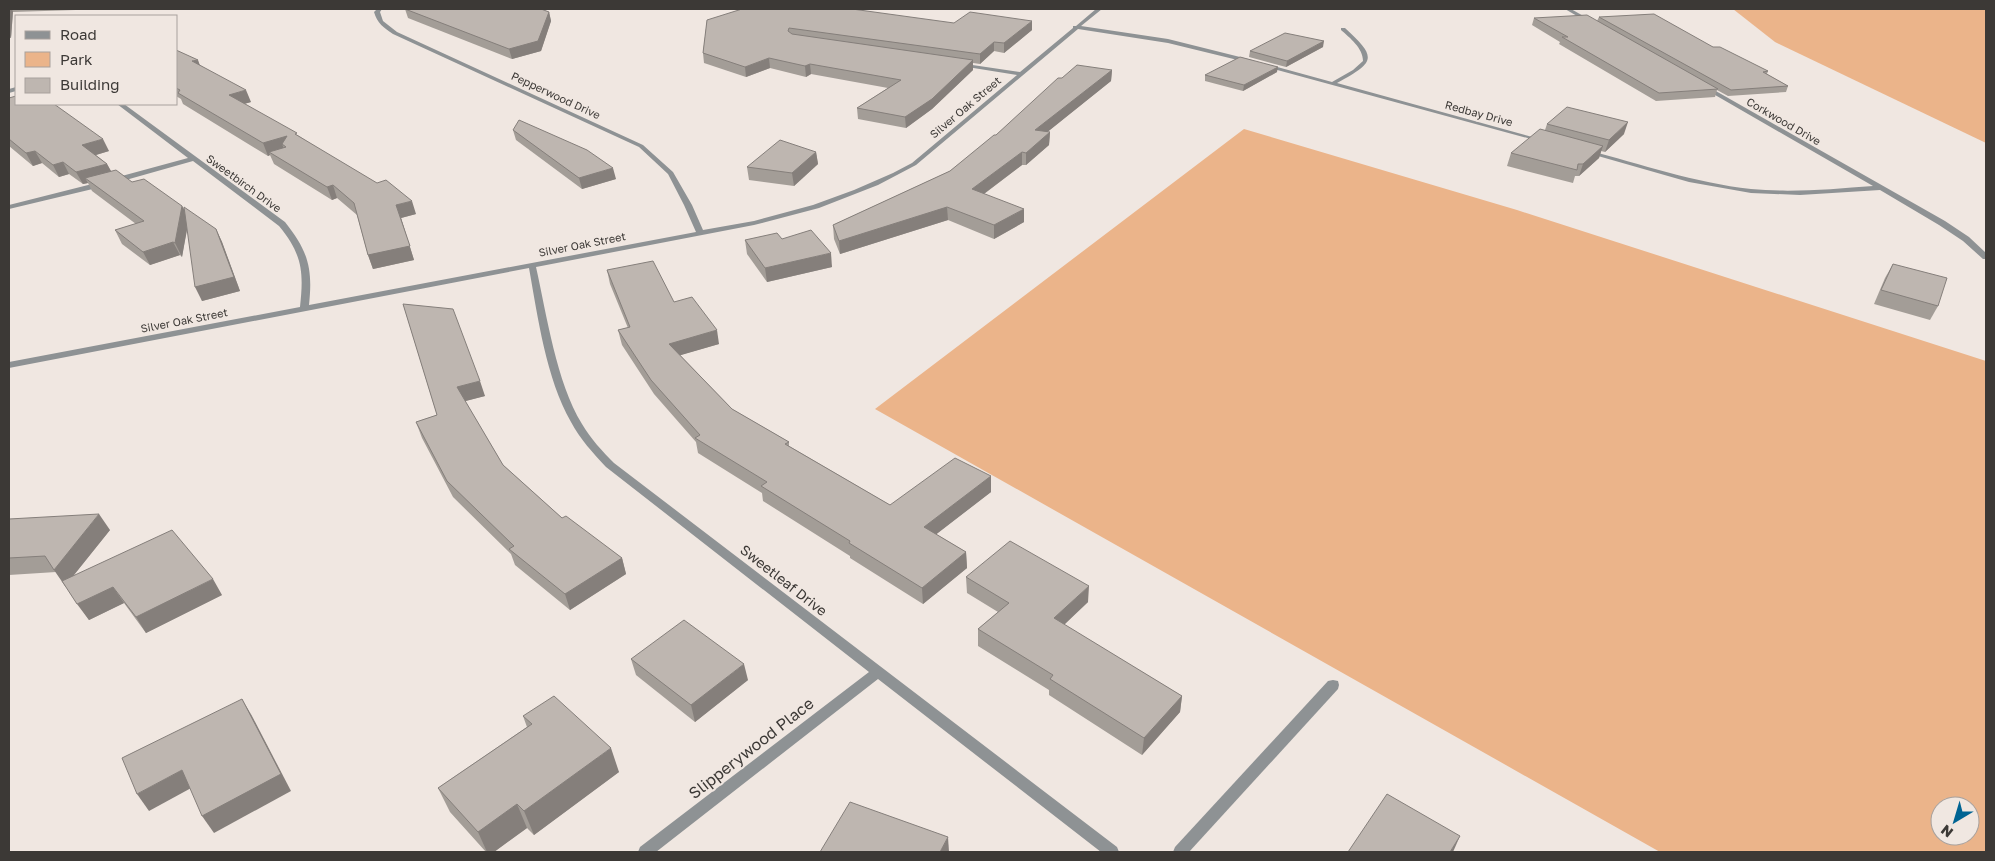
<svg xmlns="http://www.w3.org/2000/svg" width="1995" height="861" font-family="'Golos Text',sans-serif">
	<rect width="100%" height="100%" fill="#f0e7e1"/>
	<g fill="#ebb48a" fill-rule="evenodd">
		<polygon points="1733,9 1986,9 1986,143 1775,42"/>
		<path d="M 1244,129 L 1517,210 L 1986,361 L 1986,852 L 1660,852 L 875,409 ZM 1940,806 L 1970,806 L 1970,836 L 1940,836 Z"/>
	</g>
	<g fill="none" stroke-linecap="round" stroke-linejoin="round">
		<g fill="#8e9294" fill-rule="evenodd">
			<path d="M 377,9 L 382,9 L 380,12 L 383,21 L 397,32 L 643,145 L 673,172 L 692,205 L 703,230 L 754,221 L 813,205 L 854,190 L 893,173 L 912,163 L 1017,75 L 961,66 L 958,64 L 959,63 L 1020,72 L 1073,28 L 1073,26 L 1076,26 L 1096,9 L 1102,9 L 1081,26 L 1168,39 L 1252,60 L 1253,61 L 1250,63 L 1168,43 L 1078,29 L 916,165 L 878,185 L 819,208 L 754,225 L 536,267 C 547,316 556,381 582,424 C 591,439 602,451 614,463 L 1117,847 L 1119,852 L 1101,852 L 878,679 L 656,852 L 638,852 L 640,847 L 869,672 L 606,467 C 593,453 580,439 571,422 C 546,378 538,318 529,268 L 9,368 L 9,362 L 300,307 C 304,271 302,254 279,226 L 193,161 L 101,187 L 9,209 L 9,205 L 96,183 L 188,158 L 117,104 L 124,104 L 285,222 C 308,251 313,268 309,305 L 696,232 L 684,205 L 668,174 L 639,147 L 393,34 C 384,28 377,23 374,12 Z"/>
			<polygon points="1565,9 1571,9 1594,22 1589,23"/>
			<path d="M 1341,28 L 1345,28 C 1378,58 1375,62 1337,83 L 1547,141 L 1542,142 L 1263,66 L 1266,64 L 1332,82 L 1353,70 L 1363,61 C 1363,48 1350,38 1341,30 Z"/>
			<path d="M 1703,86 L 1707,86 L 1945,221 L 1969,237 L 1986,253 L 1986,259 L 1983,259 L 1963,241 L 1939,225 L 1880,190 L 1800,195 L 1751,193 L 1689,182 L 1584,152 L 1587,150 C 1641,164 1695,183 1751,189 C 1791,193 1833,189 1873,186 L 1703,88 Z"/>
			<polygon points="16,87 16,91 9,93 9,89"/>
			<polygon points="1333,680 1338,681 1339,685 1338,689 1189,852 1173,852 1175,847 1328,681"/>
		</g>
	</g>
	<g fill="#a39d97">
		<polygon points="9,9 107,9 13,12 13,11 11,38 9,38"/>
		<polygon points="405,9 549,12 551,21 541,51 512,59 408,18"/>
		<polygon points="1599,17 1713,47 1768,71 1767,74 1788,86 1786,92 1728,96 1717,90 1715,97 1656,101 1559,44 1560,42 1532,25 1534,18 1597,21"/>
		<polygon points="707,20 954,23 1032,30 1004,53 994,51 980,64 973,63 973,70 932,109 906,128 858,119 857,108 888,88 811,74 806,77 770,68 746,77 704,63 703,53"/>
		<polygon points="1323,47 1286,67 1249,57 1250,51"/>
		<polygon points="176,50 200,65 251,102 244,104 299,136 416,214 401,218 414,260 373,269 368,255 357,215 337,198 332,200 274,164 270,155 268,156 183,104 181,99 176,96"/>
		<polygon points="1112,70 1111,81 1047,132 1050,132 1049,145 1026,165 1022,165 984,194 1024,222 994,239 948,220 840,254 834,239 833,225 950,171 996,135 1062,78"/>
		<polygon points="1277,72 1243,91 1205,81 1205,75"/>
		<polygon points="9,98 109,151 96,155 107,164 111,172 132,182 182,206 185,210 216,229 222,242 240,291 202,301 187,228 182,257 180,255 150,265 122,244 115,230 136,224 92,191 88,183 83,184 69,174 59,177 42,163 33,166 9,146"/>
		<polygon points="1547,124 1624,134 1605,152 1601,151 1599,158 1579,176 1575,176 1573,183 1507,166 1511,153 1545,130"/>
		<polygon points="513,130 616,179 582,189 516,140"/>
		<polygon points="816,152 818,164 794,186 749,180 747,167"/>
		<polygon points="782,239 832,267 767,282 747,254 745,240"/>
		<polygon points="1893,264 1938,306 1930,320 1874,304 1885,278"/>
		<polygon points="607,270 674,302 719,344 680,355 732,409 789,442 789,446 890,505 991,476 991,492 936,534 966,552 967,568 923,604 850,558 850,556 763,501 762,493 698,453 696,442 654,394 622,345 618,330 628,328 610,284"/>
		<polygon points="403,304 485,396 465,401 503,465 562,518 622,558 626,574 570,610 515,565 511,554 453,497 422,438 416,422 437,415"/>
		<polygon points="9,519 110,530 74,575 222,595 146,633 124,603 89,620 56,572 9,575"/>
		<polygon points="966,577 1088,602 1064,625 1182,696 1180,712 1142,755 1049,695 1049,690 978,646 978,629 998,612 967,593"/>
		<polygon points="631,659 748,680 695,722 636,675"/>
		<polygon points="523,716 619,772 534,835 527,828 494,852 486,852 450,812 438,788 527,727"/>
	</g>
	<g fill="#857f7b">
		<polygon points="9,9 11,9 13,11 11,38 9,34"/>
		<polygon points="549,12 551,21 541,51 512,59 509,49"/>
		<polygon points="1032,21 1032,30 1004,53 1004,43"/>
		<polygon points="1324,41 1323,47 1286,67 1287,61"/>
		<polygon points="994,42 994,51 980,64 980,54"/>
		<polygon points="769,58 770,68 746,77 745,67"/>
		<polygon points="198,60 202,71 192,61"/>
		<polygon points="973,60 973,70 932,109 906,128 905,117"/>
		<polygon points="810,64 811,74 806,77 805,66"/>
		<polygon points="1278,67 1277,72 1243,91 1244,85"/>
		<polygon points="1112,70 1111,81 1035,142 1035,130"/>
		<polygon points="246,90 251,102 233,107 229,95"/>
		<polygon points="1628,122 1624,134 1605,152 1609,140"/>
		<polygon points="1050,132 1049,145 1026,165 1026,153"/>
		<polygon points="287,136 286,147 282,144 285,151 269,152 270,155 268,156 263,143"/>
		<polygon points="103,139 109,151 89,157 82,145"/>
		<polygon points="1603,146 1599,158 1579,176 1583,164"/>
		<polygon points="35,151 42,163 33,166 26,153"/>
		<polygon points="816,152 818,164 794,186 792,173"/>
		<polygon points="1022,152 1022,165 973,202 972,189"/>
		<polygon points="63,162 69,174 59,177 53,165"/>
		<polygon points="107,164 114,176 85,178 88,183 83,184 76,172"/>
		<polygon points="613,168 616,179 582,189 579,178"/>
		<polygon points="333,185 337,198 332,200 327,187"/>
		<polygon points="412,201 416,214 401,218 414,260 373,269 368,255 396,205"/>
		<polygon points="182,206 189,219 182,257 175,243"/>
		<polygon points="947,207 948,220 840,254 839,241"/>
		<polygon points="1024,209 1024,222 994,239 994,225"/>
		<polygon points="216,229 222,242 240,291 202,301 195,287"/>
		<polygon points="173,242 180,255 150,265 143,252"/>
		<polygon points="831,253 832,267 767,282 765,268"/>
		<polygon points="717,330 719,344 671,358 669,344"/>
		<polygon points="480,381 485,396 462,402 457,387"/>
		<polygon points="991,476 991,492 925,543 924,527"/>
		<polygon points="99,514 110,530 65,586 54,570"/>
		<polygon points="966,552 967,568 923,604 922,588"/>
		<polygon points="622,558 626,574 570,610 565,594"/>
		<polygon points="213,579 222,595 146,633 136,617"/>
		<polygon points="1089,586 1088,602 1053,635 1054,618"/>
		<polygon points="113,587 124,603 89,620 77,604"/>
		<polygon points="744,664 748,680 695,722 691,705"/>
		<polygon points="1182,696 1180,712 1142,755 1144,738"/>
		<polygon points="242,699 252,716 291,791 214,833 202,816"/>
		<polygon points="611,748 619,772 534,835 524,811"/>
		<polygon points="182,770 193,787 149,811 137,794"/>
		<polygon points="517,804 527,828 494,852 487,852 478,832"/>
		<polygon points="1460,836 1453,852 1450,852"/>
		<polygon points="948,837 949,852 940,852"/>
	</g>
	<g fill="#beb6b0" stroke="#857f7b">
		<polygon points="405,9 541,9 549,12 538,41 509,49"/>
		<polygon points="742,9 852,9 954,23 970,12 1032,21 1004,43 994,42 980,54 789,28 788,31 792,34 973,60 932,99 905,117 857,108 901,80 810,64 805,66 769,58 745,67 703,53 707,20"/>
		<polygon points="1654,14 1713,47 1720,47 1768,71 1763,72 1788,86 1731,90 1599,17"/>
		<polygon points="1587,15 1718,89 1659,93 1562,37 1568,37 1534,18"/>
		<polygon points="1285,33 1324,41 1287,61 1250,51"/>
		<polygon points="176,50 198,60 192,61 246,90 229,95 297,133 295,134 377,183 386,180 412,201 396,205 410,246 368,255 354,203 333,185 327,187 269,152 286,147 282,144 287,136 263,143 178,93 180,90 176,88"/>
		<polygon points="1240,57 1278,67 1244,85 1205,75"/>
		<polygon points="1077,65 1112,70 1035,130 1050,132 1026,153 1022,152 972,189 1024,209 994,225 947,207 839,241 833,225 950,171 994,135 996,135 1058,78 1062,78"/>
		<polygon points="16,96 16,104 54,104 103,139 82,145 107,164 76,172 63,162 53,165 35,151 26,153 9,139 9,98"/>
		<polygon points="1567,107 1628,122 1609,140 1547,124"/>
		<polygon points="519,120 587,150 613,168 579,178 513,130"/>
		<polygon points="1540,129 1603,146 1583,164 1578,164 1577,170 1511,153"/>
		<polygon points="780,140 816,152 792,173 747,167"/>
		<polygon points="116,170 132,182 144,179 182,206 175,243 173,242 143,252 115,230 144,221 85,178"/>
		<polygon points="184,207 216,229 234,277 195,287"/>
		<polygon points="811,230 831,253 765,268 745,240 777,233 782,239"/>
		<polygon points="653,261 674,302 692,297 717,330 669,344 732,409 789,442 785,444 890,505 955,458 991,476 924,527 966,552 922,588 849,543 850,541 761,486 767,482 695,438 700,435 651,380 618,330 630,327 607,270"/>
		<polygon points="1893,264 1947,278 1938,306 1881,290"/>
		<polygon points="403,304 453,309 480,381 457,387 503,465 562,518 566,516 622,558 565,594 509,549 514,546 447,481 416,422 437,415"/>
		<polygon points="99,514 54,570 45,556 9,558 9,519"/>
		<polygon points="172,530 213,579 136,617 113,587 77,604 62,581"/>
		<polygon points="1010,541 1089,586 1054,618 1182,696 1144,738 1050,679 1053,675 978,629 1009,603 966,577"/>
		<polygon points="684,620 744,664 691,705 631,659"/>
		<polygon points="554,696 611,748 524,811 517,804 478,832 438,788 532,724 523,716"/>
		<polygon points="242,699 281,774 202,816 182,770 137,794 122,758"/>
		<polygon points="1387,794 1460,836 1450,852 1348,852"/>
		<polygon points="850,802 948,837 940,852 820,852"/>
	</g>
	<g text-anchor="middle" dominant-baseline="central" stroke-width="4" stroke-linejoin="round" paint-order="stroke">
		<g font-size="11" fill="#3c3936" stroke="#f0e7e1">
			<text transform="translate(556 95) rotate(25)">Pepperwood Drive</text>
			<text transform="translate(965 107) rotate(-40)">Silver Oak Street</text>
			<text transform="translate(1479 113) rotate(15)">Redbay Drive</text>
			<text transform="translate(1784 121) rotate(30)">Corkwood Drive</text>
			<text transform="translate(244 183) rotate(36)">Sweetbirch Drive</text>
			<text transform="translate(582 244) rotate(-11)">Silver Oak Street</text>
			<text transform="translate(184 320) rotate(-11)">Silver Oak Street</text>
		</g>
		<g font-size="14" fill="#3c3936" stroke="#f0e7e1">
			<text transform="translate(784 580) rotate(38)">Sweetleaf Drive</text>
		</g>
		<g font-size="16" fill="#3c3936" stroke="#f0e7e1">
			<text transform="translate(751 748) rotate(-38)">Slipperywood Place</text>
		</g>
	</g>
	<rect width="1995" height="861" fill="none" stroke="#3c3936" stroke-width="20"/>
	<rect x="15" y="15" width="162" height="90" fill="#f0e7e1" stroke="#a8a19d"/>
	<rect x="25" y="31" width="25" height="8" fill="#8e9294" stroke="#a8a19d"/>
	<text x="60" y="40" font-size="15" fill="#3c3936">Road</text>
	<rect x="25" y="52" width="25" height="15" fill="#ebb48a" stroke="#a8a19d"/>
	<text x="60" y="65" font-size="15" fill="#3c3936">Park</text>
	<rect x="25" y="78" width="25" height="15" fill="#beb6b0" stroke="#a8a19d"/>
	<text x="60" y="90" font-size="15" fill="#3c3936">Building</text>
	<g transform="translate(1955 821) rotate(218)"><circle r="24" fill="#f0e7e1" stroke="#a8a19d"/>
	<path d="M0-4L9 19L0 12L-9 19Z" fill="#006493"/>
	<text y="-8" font-size="14" font-weight="bold" text-anchor="middle" fill="#3c3936">N</text>
	</g>
</svg>
